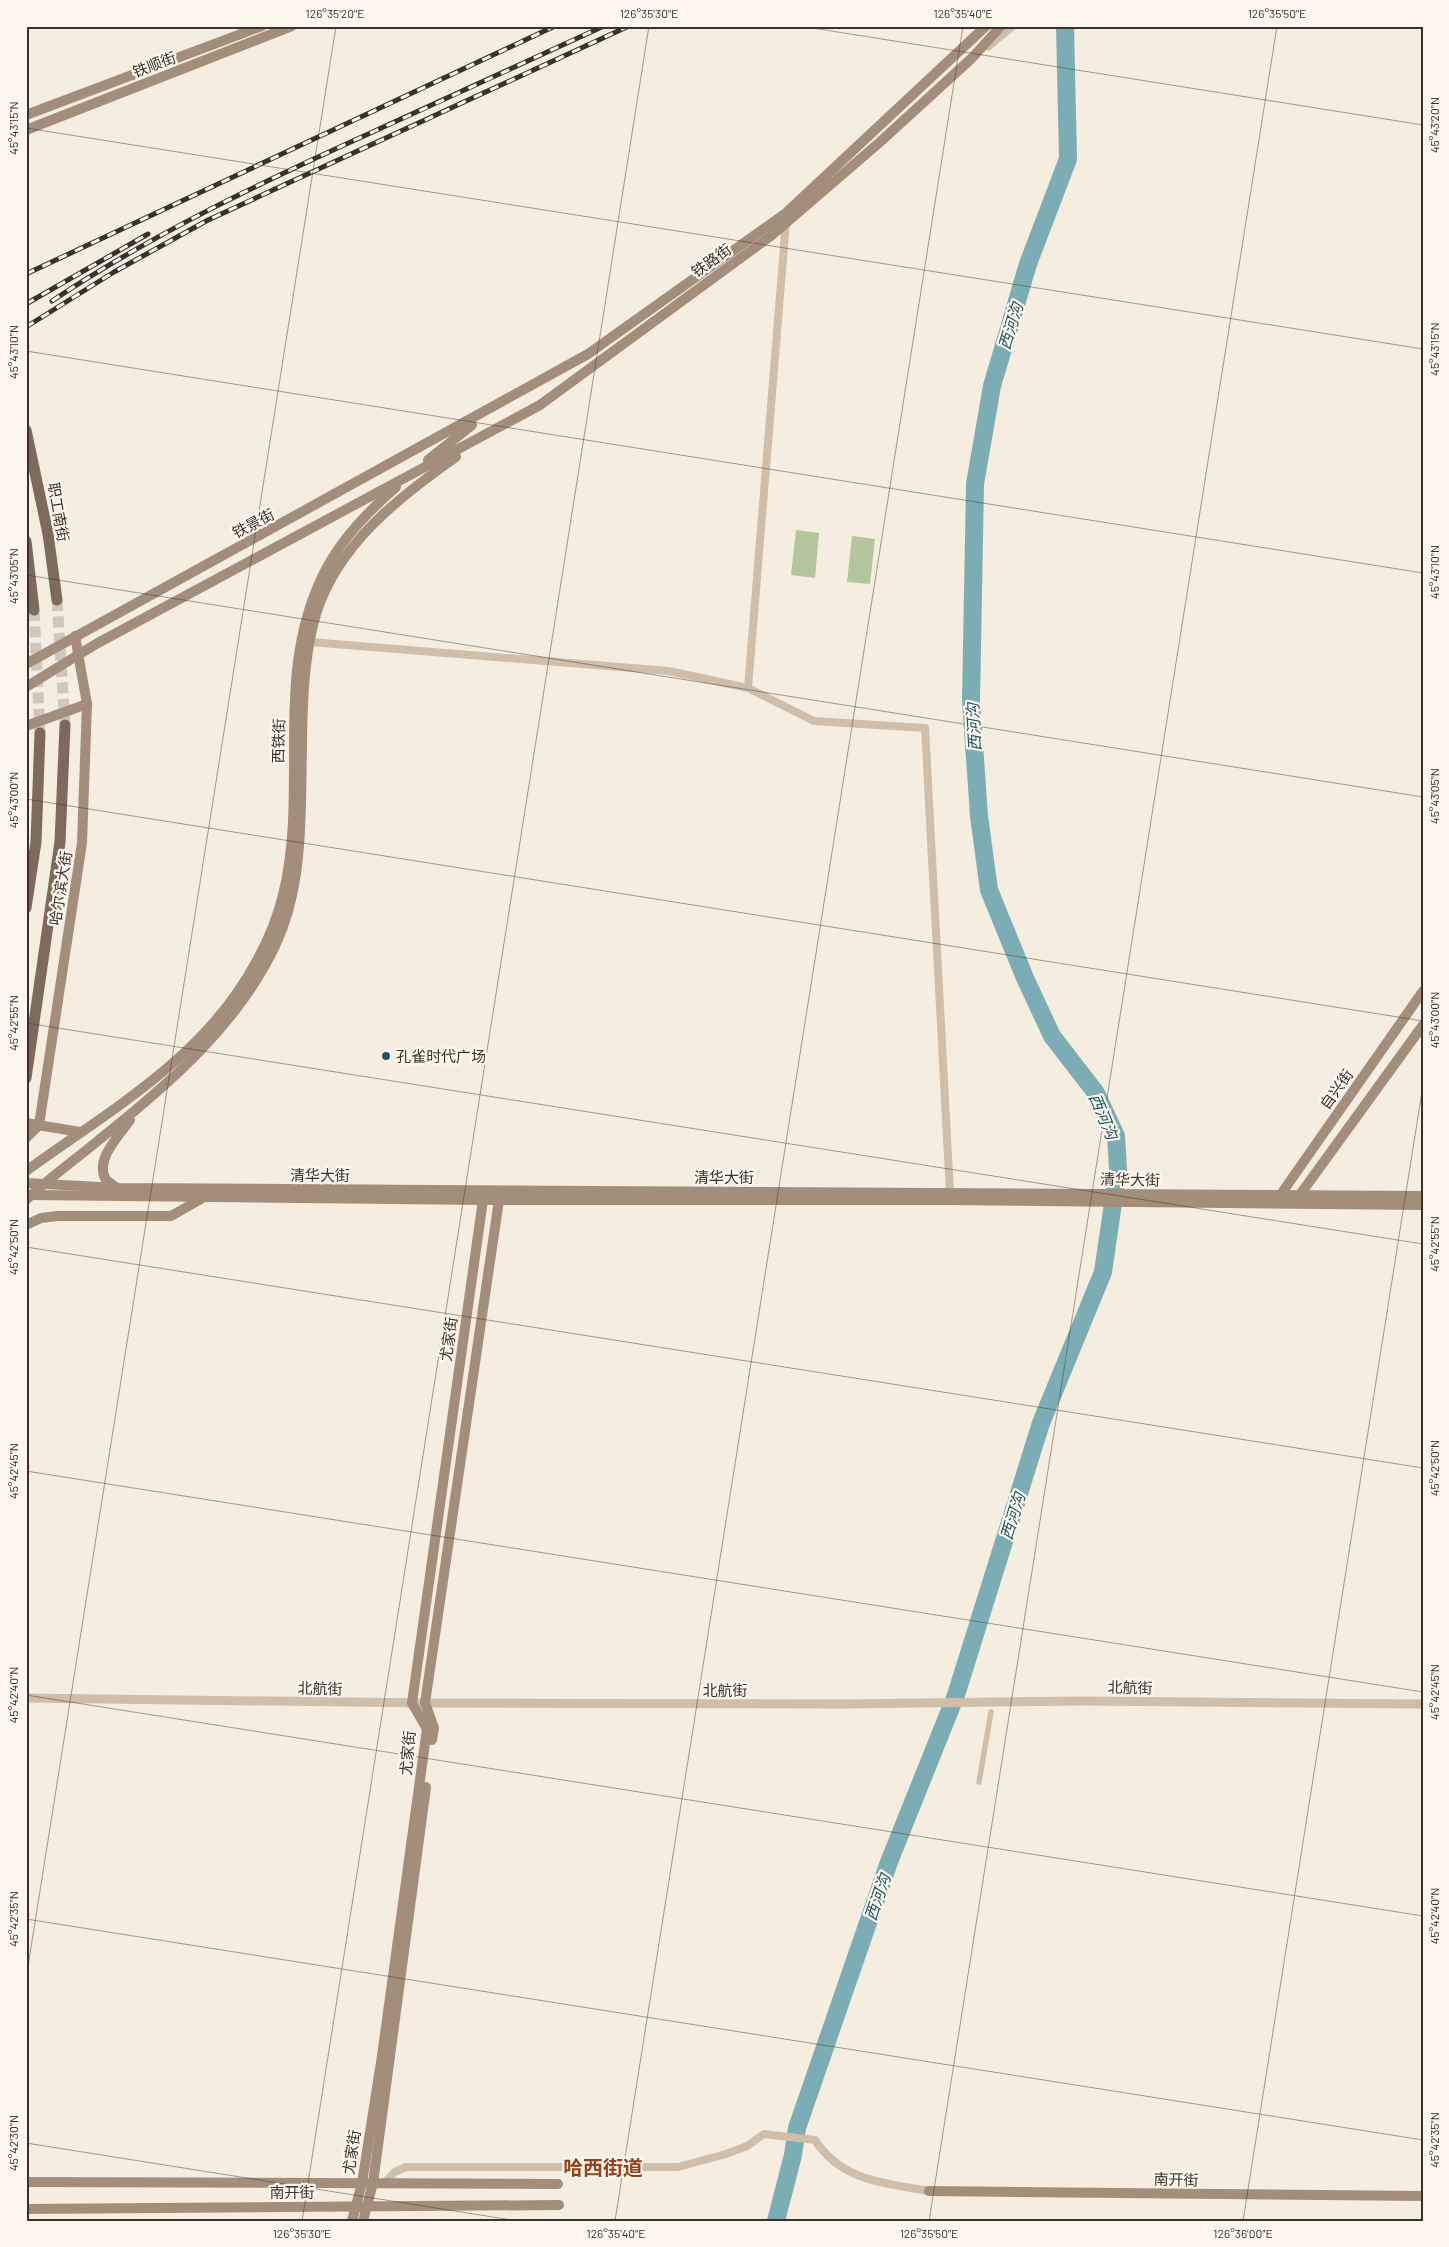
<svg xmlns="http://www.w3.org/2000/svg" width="1449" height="2247" font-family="Barlow,'Noto Sans SC',sans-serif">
	<rect width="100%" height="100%" fill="#f5ede0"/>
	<g fill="#b5c69e">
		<polygon points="796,530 819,533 815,578 791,575"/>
		<polygon points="852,536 875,539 870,584 847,582"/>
	</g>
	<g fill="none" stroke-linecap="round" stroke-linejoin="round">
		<polyline stroke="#7dadb4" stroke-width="18" points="776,2221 793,2155 797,2128 889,1862 956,1695 1041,1423 1103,1272 1118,1169 1116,1136 1096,1093 1052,1036 1025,978 989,890 979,816 971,701 975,484 992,386 1028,264 1068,159 1065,26"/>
		<g stroke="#d0c7bc" stroke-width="11" stroke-dasharray="11 5.5" stroke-linecap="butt">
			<polyline points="57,600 65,725"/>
			<polyline points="34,610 40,733"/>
		</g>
		<polyline stroke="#cebeaa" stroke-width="5.5" points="979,1782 991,1712"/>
		<g stroke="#cebeaa" stroke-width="8">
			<polyline points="786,222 748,688 814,721 925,728 950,1192"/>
			<polyline points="310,642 669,671 748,688"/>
			<path d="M 383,2184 L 395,2172 L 406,2167 L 678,2167 L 726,2154 L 747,2146 L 764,2134 L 815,2140 C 841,2181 885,2183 929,2191"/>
		</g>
		<g stroke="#cebeaa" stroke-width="9">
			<polyline points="988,46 1012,26"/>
			<polyline points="26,1698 425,1703 841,1704 1082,1701 1423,1704"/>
		</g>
		<g stroke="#a38d7b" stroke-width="10">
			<polyline points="26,115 262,26"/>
			<polyline points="26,130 292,26"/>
			<polyline points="428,460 472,425"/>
			<polyline points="26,664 588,354 786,213 986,26"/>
			<polyline points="26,687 96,644 540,405 772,235 880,142 972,58 1001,26"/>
			<polyline points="26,726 87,704"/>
			<polyline points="26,1123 80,1132"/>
			<polyline points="26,1138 39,1125 82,843 87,704 75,636"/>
			<path d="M 26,1171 C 110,1110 204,1058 255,964 C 267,943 277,919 283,895 C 310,786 271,674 326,569 C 344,536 369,511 396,487"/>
			<polyline points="26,1183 118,1188 1423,1196"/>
			<path d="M 117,1188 L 106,1180 C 94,1160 119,1136 130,1120"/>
			<polyline points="31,1195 483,1200 950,1200 1423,1205"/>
			<path d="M 26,1200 C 49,1178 75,1160 100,1139 C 168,1085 239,1024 276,944 C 297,899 300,849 301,801 C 303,742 299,671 316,614 C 338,544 399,497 456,457"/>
			<polyline points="1279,1200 1279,1197 1423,991"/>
			<polyline points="1299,1202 1299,1196 1423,1025"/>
			<polyline points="26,1225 41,1218 57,1216 171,1216 201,1199"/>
			<polyline points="432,1740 434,1728 425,1703 499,1200"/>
			<polyline points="26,2182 558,2184"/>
			<polyline points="929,2191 1423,2196"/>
			<polyline points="26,2209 559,2205"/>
			<polyline points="352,2221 362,2183 382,2056 427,1729 412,1703 483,1200"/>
			<polyline points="363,2221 373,2183 426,1787"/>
		</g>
		<g stroke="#7e6a5b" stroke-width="11">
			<polyline points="26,430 48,534 57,600"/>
			<polyline points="26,541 34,610"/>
			<polyline points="26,908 36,842 40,733"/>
			<polyline points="26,1078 60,842 65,725"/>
		</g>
		<defs>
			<g id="rail">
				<polyline points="26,274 555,26"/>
				<path d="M 52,301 C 151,235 258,184 366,135 C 446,99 525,62 604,26"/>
				<polyline points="26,304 148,234"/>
				<polyline points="26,327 114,272 208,220 629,26"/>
			</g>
		</defs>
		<use href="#rail" stroke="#3c312a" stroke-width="5"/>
		<use href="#rail" stroke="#fcf6ed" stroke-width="3" stroke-dasharray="9" stroke-linecap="butt"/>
	</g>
	<path fill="none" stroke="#3c312a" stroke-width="1" stroke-opacity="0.45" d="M 800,26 L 1423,125M 26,128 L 1423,349M 26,351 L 1423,573M 26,575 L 1423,797M 26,799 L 1423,1021M 26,1023 L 1423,1244M 26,1247 L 1423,1468M 26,1471 L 1423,1692M 26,1695 L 1423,1916M 26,1919 L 1423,2140M 26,1979 L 336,26M 26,2143 L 518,2221M 302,2221 L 649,26M 615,2221 L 963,26M 929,2221 L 1277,26M 1243,2221 L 1423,1085"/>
	<circle fill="#1c5661" stroke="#fcf6ed" stroke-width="2" cx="386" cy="1056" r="5"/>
	<g text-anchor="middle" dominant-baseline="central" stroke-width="4.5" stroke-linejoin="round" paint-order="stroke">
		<g font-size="15" fill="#3c312a" stroke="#fcf6ed">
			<text transform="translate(154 64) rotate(-21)">铁顺街</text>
			<text transform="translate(711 260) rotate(-36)">铁路街</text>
			<text transform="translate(59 512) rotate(80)">职工南街</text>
			<text transform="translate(253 523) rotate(-28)">铁景街</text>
			<text transform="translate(278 741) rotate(-89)">西铁街</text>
			<text transform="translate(60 888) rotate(-81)">哈尔滨大街</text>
			<text transform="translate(1336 1089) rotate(-55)">自兴街</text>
			<text x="320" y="1175">清华大街</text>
			<text x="724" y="1177">清华大街</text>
			<text transform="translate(1130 1179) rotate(1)">清华大街</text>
			<text transform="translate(448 1339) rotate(-82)">尤家街</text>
			<text transform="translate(1130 1687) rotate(1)">北航街</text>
			<text transform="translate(320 1688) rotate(1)">北航街</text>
			<text x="725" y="1690">北航街</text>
			<text transform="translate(407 1753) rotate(-85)">尤家街</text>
			<text transform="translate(351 2152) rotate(-81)">尤家街</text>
			<text transform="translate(1176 2179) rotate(1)">南开街</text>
			<text x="292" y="2192">南开街</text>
		</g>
		<g font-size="15" fill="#3c312a" stroke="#fcf6ed" text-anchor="start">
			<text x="396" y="1056">孔雀时代广场</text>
		</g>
		<g font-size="16" font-style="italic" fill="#1c5661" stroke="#fcf6ed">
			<text transform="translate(1010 326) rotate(-73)">西河沟</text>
			<text transform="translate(973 727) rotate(-93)">西河沟</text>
			<text transform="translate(1104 1116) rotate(67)">西河沟</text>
			<text transform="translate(1012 1516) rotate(-73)">西河沟</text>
			<text transform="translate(877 1897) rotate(-71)">西河沟</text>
		</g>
		<g font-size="20" font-weight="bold" fill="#90431d" stroke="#fcf6ed">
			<text x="603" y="2167">哈西街道</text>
		</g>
	</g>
	<rect width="1449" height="2247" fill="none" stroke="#fcf6ed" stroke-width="55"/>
	<rect x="28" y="28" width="1394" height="2192" fill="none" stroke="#3c312a" stroke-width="2"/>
	<g font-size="12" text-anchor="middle" fill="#3c312a">
		<text x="335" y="18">126°35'20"E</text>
		<text x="649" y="18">126°35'30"E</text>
		<text x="963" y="18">126°35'40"E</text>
		<text x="1277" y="18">126°35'50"E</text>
		<text transform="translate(1435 125) rotate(-90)" y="4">45°43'20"N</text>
		<text transform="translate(14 128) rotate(-90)" y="4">45°43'15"N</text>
		<text transform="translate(1435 349) rotate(-90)" y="4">45°43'15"N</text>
		<text transform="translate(14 352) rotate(-90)" y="4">45°43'10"N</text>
		<text transform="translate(1435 572) rotate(-90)" y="4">45°43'10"N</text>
		<text transform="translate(14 576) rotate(-90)" y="4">45°43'05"N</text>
		<text transform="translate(1435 796) rotate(-90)" y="4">45°43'05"N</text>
		<text transform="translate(14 800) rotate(-90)" y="4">45°43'00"N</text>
		<text transform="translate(1435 1020) rotate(-90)" y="4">45°43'00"N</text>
		<text transform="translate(14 1023) rotate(-90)" y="4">45°42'55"N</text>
		<text transform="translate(1435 1244) rotate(-90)" y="4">45°42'55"N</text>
		<text transform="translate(14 1247) rotate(-90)" y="4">45°42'50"N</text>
		<text transform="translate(1435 1468) rotate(-90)" y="4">45°42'50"N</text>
		<text transform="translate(14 1471) rotate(-90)" y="4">45°42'45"N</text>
		<text transform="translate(1435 1692) rotate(-90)" y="4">45°42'45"N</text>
		<text transform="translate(14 1695) rotate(-90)" y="4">45°42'40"N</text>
		<text transform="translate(1435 1916) rotate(-90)" y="4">45°42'40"N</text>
		<text transform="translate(14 1919) rotate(-90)" y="4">45°42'35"N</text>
		<text transform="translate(1435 2140) rotate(-90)" y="4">45°42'35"N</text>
		<text transform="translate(14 2143) rotate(-90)" y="4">45°42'30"N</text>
		<text x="302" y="2238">126°35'30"E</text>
		<text x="616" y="2238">126°35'40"E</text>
		<text x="929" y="2238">126°35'50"E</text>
		<text x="1243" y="2238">126°36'00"E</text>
	</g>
</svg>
